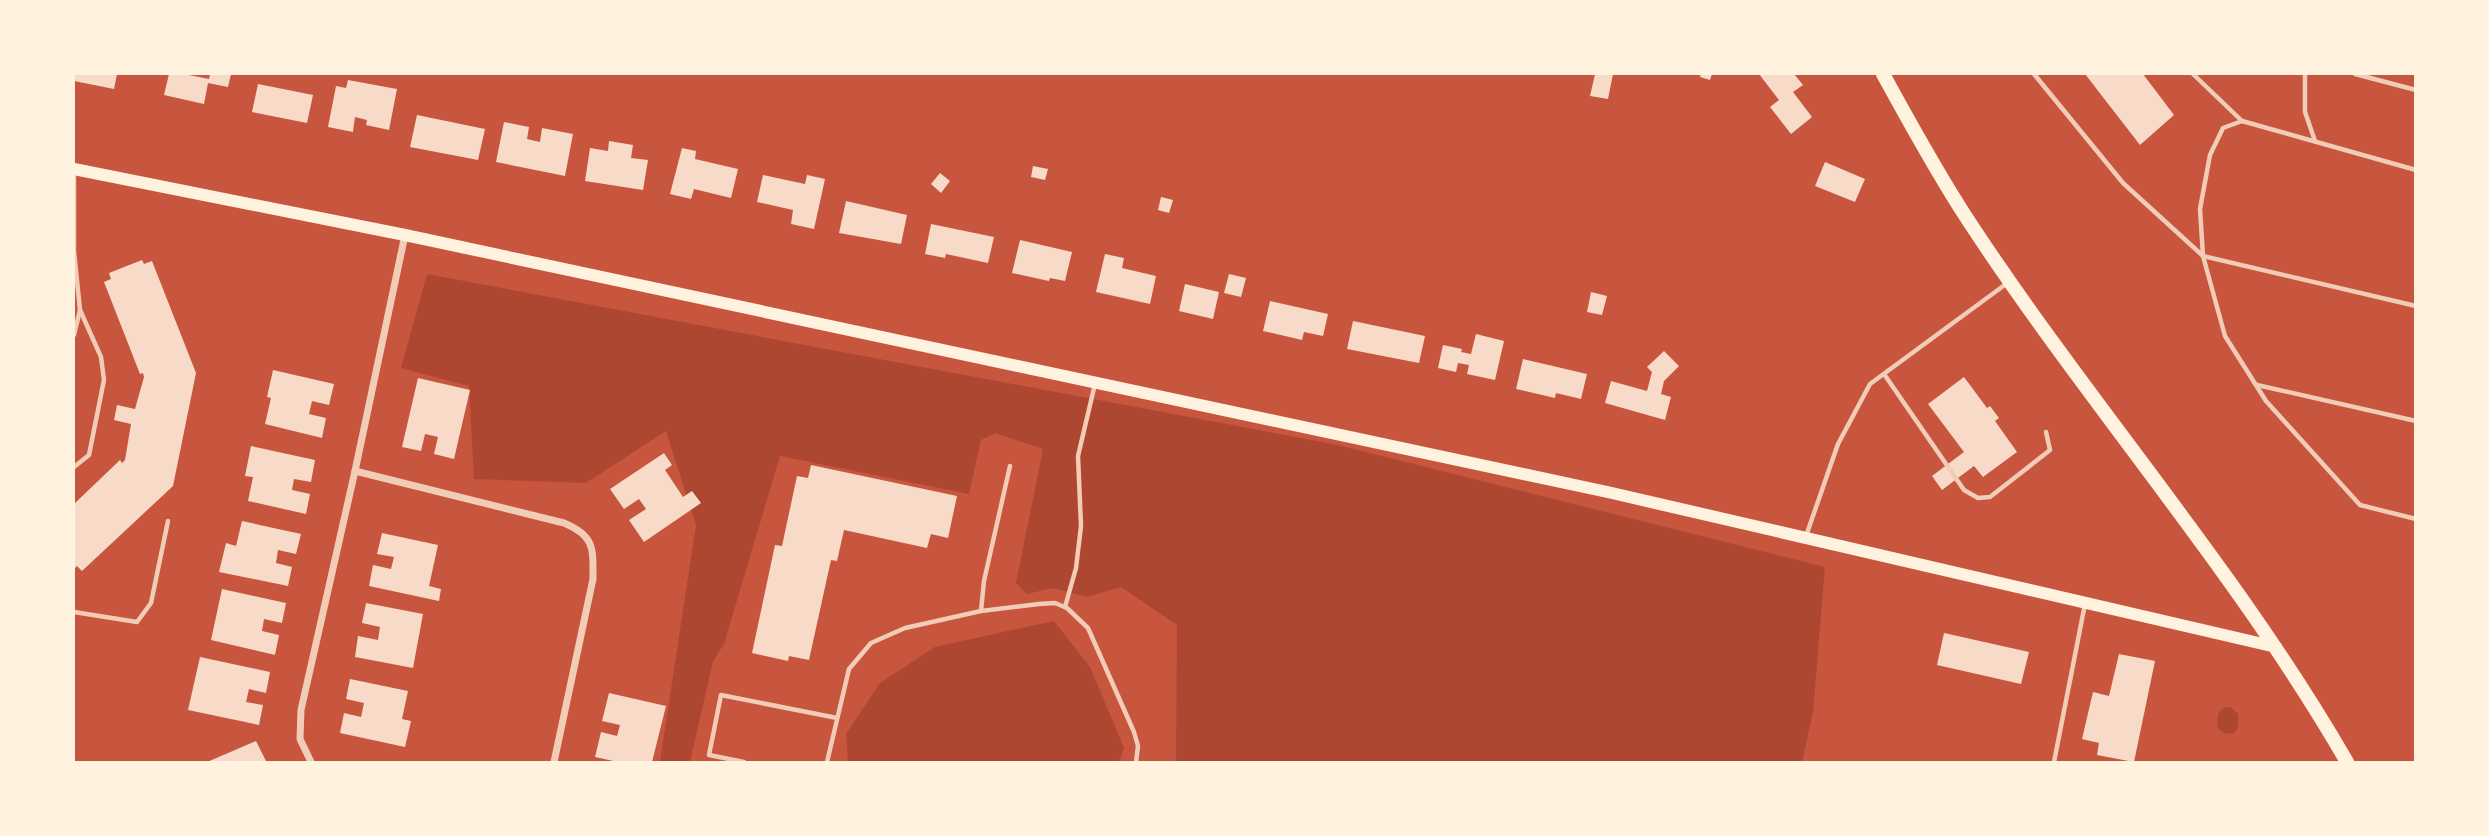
<svg xmlns="http://www.w3.org/2000/svg" width="2489" height="836" font-family="Signika,sans-serif">
	<rect width="100%" height="100%" fill="#c8553d"/>
	<g fill="#ae4732">
		<polygon points="427,274 1338,445 1825,567 1813,712 1802,762 1176,762 1177,625 1121,587 1087,597 1053,588 1027,594 1016,583 1043,449 995,433 981,440 969,494 780,456 724,644 713,661 690,762 660,762 696,525 666,431 586,483 474,479 469,386 401,368"/>
		<polygon points="1054,621 1090,667 1124,748 1119,762 848,762 846,734 880,683 935,647"/>
		<path d="M 2225,707 L 2230,707 L 2238,714 L 2238,728 L 2233,734 L 2224,733 L 2218,728 C 2217,719 2216,712 2225,707 Z"/>
	</g>
	<g fill="#f7dbc8">
		<polygon points="74,74 117,74 114,89 74,81"/>
		<polygon points="169,74 184,74 209,79 210,74 231,74 228,87 208,83 204,104 164,95"/>
		<polygon points="1595,74 1613,74 1608,99 1590,96"/>
		<polygon points="1701,74 1712,74 1710,80 1700,77"/>
		<polygon points="1759,74 1794,74 1803,85 1793,92 1812,117 1791,134 1770,107 1779,100"/>
		<polygon points="2085,74 2143,74 2174,115 2140,145"/>
		<polygon points="348,80 397,89 389,130 366,125 367,120 355,117 353,132 328,127 336,86 346,88"/>
		<polygon points="258,84 313,95 307,123 252,112"/>
		<polygon points="417,115 485,129 478,160 410,147"/>
		<polygon points="504,122 529,127 527,139 540,142 542,128 573,134 565,176 496,162"/>
		<polygon points="609,141 633,145 631,158 648,160 643,190 585,181 590,148 608,151"/>
		<polygon points="682,148 696,151 695,159 738,169 731,198 694,189 691,199 670,194"/>
		<polygon points="1825,162 1865,179 1855,202 1815,186"/>
		<polygon points="1033,166 1048,169 1045,180 1031,177"/>
		<polygon points="940,173 950,181 941,193 931,184"/>
		<polygon points="763,175 805,184 807,175 825,179 814,229 791,224 793,210 757,202"/>
		<polygon points="1161,197 1173,200 1169,213 1158,210"/>
		<polygon points="846,201 907,215 901,244 839,233"/>
		<polygon points="931,224 994,237 988,263 946,254 945,258 925,254"/>
		<polygon points="1020,240 1072,252 1065,281 1050,278 1049,281 1012,273"/>
		<polygon points="1105,254 1124,258 1122,268 1156,276 1150,304 1096,292"/>
		<polygon points="142,260 144,264 152,261 196,373 173,486 82,571 77,566 74,569 74,504 120,460 122,463 125,460 131,424 114,420 117,405 135,409 144,377 143,373 140,374 104,282 111,279 109,273"/>
		<polygon points="1229,274 1246,278 1241,297 1224,293"/>
		<polygon points="1185,284 1219,292 1213,319 1179,311"/>
		<polygon points="1591,292 1607,296 1602,315 1587,312"/>
		<polygon points="1270,301 1328,314 1323,336 1304,332 1302,340 1263,331"/>
		<polygon points="1353,321 1425,336 1419,363 1347,349"/>
		<polygon points="1476,334 1504,341 1495,380 1467,374 1469,365 1458,363 1456,372 1438,368 1443,345 1462,349 1461,352 1471,354"/>
		<polygon points="1664,351 1679,366 1664,381 1661,394 1671,397 1665,420 1605,403 1611,381 1647,391 1652,372 1647,367"/>
		<polygon points="1523,359 1587,374 1581,399 1556,393 1555,398 1516,389"/>
		<polygon points="273,370 334,384 329,405 312,401 309,414 326,418 322,438 265,424 271,398 267,397"/>
		<polygon points="1964,377 1987,408 1990,406 1999,418 1995,421 2017,452 1983,477 1974,466 1942,490 1932,476 1964,452 1928,404"/>
		<polygon points="418,378 470,390 454,459 434,454 438,437 425,434 421,451 402,447"/>
		<polygon points="251,446 315,460 311,482 294,479 292,490 310,494 306,514 248,501 253,477 245,476"/>
		<polygon points="664,453 672,465 665,470 683,497 692,491 701,503 644,542 629,520 646,509 639,499 624,509 610,489"/>
		<polygon points="811,465 957,496 948,538 931,534 927,548 844,530 837,561 831,560 809,660 789,656 788,661 752,653 775,545 782,546 797,476 808,478"/>
		<polygon points="242,521 301,534 296,554 278,550 276,563 292,567 288,586 219,572 226,543 236,546"/>
		<polygon points="382,533 438,545 429,586 441,589 439,601 369,586 373,565 391,569 394,557 377,554"/>
		<polygon points="222,589 286,603 282,623 264,619 262,631 279,635 275,655 211,640"/>
		<polygon points="366,603 423,614 413,668 355,657 358,636 378,640 380,627 362,623"/>
		<polygon points="1944,633 2029,652 2021,684 1937,665"/>
		<polygon points="2119,654 2155,661 2134,762 2097,755 2099,743 2082,739 2093,692 2109,696"/>
		<polygon points="200,657 270,672 266,693 249,689 246,702 263,705 259,725 188,710"/>
		<polygon points="350,679 408,691 402,719 411,721 405,747 340,733 344,713 361,717 364,703 346,699"/>
		<polygon points="609,693 666,706 652,762 618,762 595,757 601,732 617,736 620,725 602,721"/>
		<polygon points="256,741 266,761 207,762"/>
	</g>
	<g fill="none" stroke-linecap="round" stroke-linejoin="round">
		<g stroke="#f1ccb7" stroke-width="4.5">
			<polyline points="2034,74 2123,183 2203,256 2416,306"/>
			<polyline points="2193,74 2242,121"/>
			<polyline points="2305,74 2305,112 2315,141"/>
			<polyline points="2355,74 2416,90"/>
			<polyline points="2416,170 2242,121 2223,128 2210,155 2200,209 2203,256 2225,336 2266,401 2360,505 2416,519"/>
			<polyline points="74,335 80,310 74,251 74,170"/>
			<polyline points="1884,374 1964,490 1978,498 1990,497 2050,450 2046,432"/>
			<polyline points="2257,385 2416,421"/>
			<polyline points="74,467 89,455 104,380 101,357 80,310"/>
			<polyline points="1806,536 1838,444 1870,384 2006,284"/>
			<polyline points="1065,607 1076,568 1081,526 1078,456 1095,384"/>
			<polyline points="981,611 984,581 1010,466"/>
			<polyline points="74,612 137,622 151,603 168,521"/>
			<polyline points="744,762 709,755 721,695 837,718"/>
			<polyline points="827,762 849,669 871,643 905,628 981,611 1039,604 1055,603 1067,608 1088,628 1134,732 1138,746 1136,762"/>
			<polyline points="2054,762 2085,604"/>
		</g>
		<g stroke="#f1ccb7" stroke-width="7">
			<polyline points="355,471 405,235"/>
			<path d="M 311,762 L 300,739 L 301,710 L 355,471 L 564,523 C 595,536 593,548 593,579 L 554,762"/>
		</g>
		<polyline stroke="#fff3e0" stroke-width="12" points="74,169 405,235 1612,493 2276,647"/>
		<path stroke="#fff3e0" stroke-width="14" d="M 1883,74 C 1910,123 1937,173 1968,220 C 2089,405 2237,571 2347,762"/>
	</g>
	<rect width="2489" height="836" fill="none" stroke="#fff3e0" stroke-width="150"/>
</svg>
